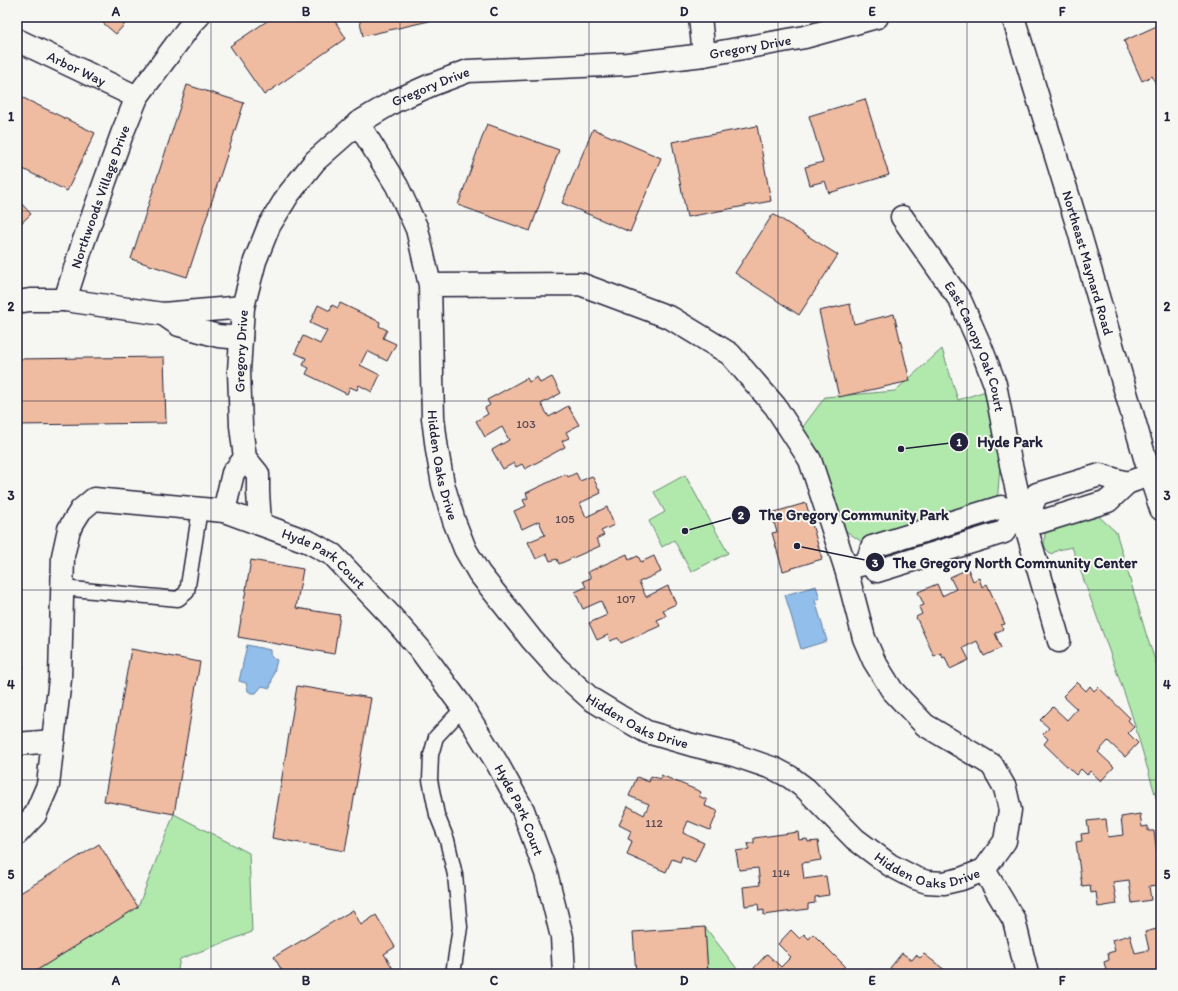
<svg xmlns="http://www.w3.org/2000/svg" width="1178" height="991" font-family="Itim,sans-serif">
	<rect width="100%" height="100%" fill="#f6f6f2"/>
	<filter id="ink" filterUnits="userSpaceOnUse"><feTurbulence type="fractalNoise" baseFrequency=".025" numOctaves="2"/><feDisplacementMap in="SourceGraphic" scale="8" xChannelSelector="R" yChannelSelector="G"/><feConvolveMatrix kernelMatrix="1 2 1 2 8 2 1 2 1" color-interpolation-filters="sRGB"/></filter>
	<g filter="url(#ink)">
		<g fill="#b1e9ad" stroke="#6a8674">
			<polygon points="942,349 958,400 989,390 1000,466 997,504 865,544 837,525 799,432 825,397 895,391"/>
			<polygon points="685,475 728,553 691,572 674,540 662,547 649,521 665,512 654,492"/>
			<polygon points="1097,515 1116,532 1147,637 1161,677 1161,814 1130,709 1072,547 1058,550 1051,554 1046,549 1044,544 1045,534 1051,526"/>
			<polygon points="174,814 249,853 252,932 180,959 177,974 31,974 138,907"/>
			<polygon points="705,927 741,974 708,974"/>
		</g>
		<g fill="#91beea" stroke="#6580a4">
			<polygon points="816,586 820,598 815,600 827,641 801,649 785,595"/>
			<path d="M 247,645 L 270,650 C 270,655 271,658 277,660 L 270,688 L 262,686 L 256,693 L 251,693 L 248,691 L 246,683 L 239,681 Z"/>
		</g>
		<g fill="#f0bca1" stroke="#22223b">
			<polygon points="96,17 131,17 116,34"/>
			<polygon points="273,17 332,17 346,38 264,95 230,46"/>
			<polygon points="359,17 447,17 363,36"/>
			<polygon points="1161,24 1161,94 1152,76 1142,81 1124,41"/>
			<polygon points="187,85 244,103 187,277 131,259"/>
			<polygon points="17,95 95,133 67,191 17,166"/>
			<polygon points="865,99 889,175 829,193 825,181 810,185 805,167 823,162 809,116"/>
			<polygon points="487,124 559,150 530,231 458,205"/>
			<polygon points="757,126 771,201 687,217 672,142"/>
			<polygon points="593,129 661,158 630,232 562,203"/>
			<polygon points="17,199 31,214 17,227"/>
			<polygon points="773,214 838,255 799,315 735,273"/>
			<polygon points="340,303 380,322 379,326 387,330 383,338 396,344 387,361 367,351 360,365 380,375 372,392 359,385 357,390 350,387 347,394 306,374 309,368 303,365 306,358 295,353 303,336 320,344 327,331 310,323 318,305 330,311 332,305 338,308"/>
			<polygon points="850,304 854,324 894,314 910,381 839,397 819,311"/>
			<polygon points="164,357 166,423 17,425 17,359"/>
			<polygon points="537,377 540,383 552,377 561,393 541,404 549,417 568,406 579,425 566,432 569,438 562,441 565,447 525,469 522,464 516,467 514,463 503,469 492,450 509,440 502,427 485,437 476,421 488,414 485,408 490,405 487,400 527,378 529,382"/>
			<polygon points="576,473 580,481 592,476 601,493 580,503 586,517 607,507 614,525 601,531 604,535 596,539 600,546 559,564 557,559 550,561 547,554 536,559 528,542 545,535 539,521 522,529 514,511 526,506 523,500 528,498 526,493 566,474 568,477"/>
			<polygon points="806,503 822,559 783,571 772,533 777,532 771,513"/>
			<polygon points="627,554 629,560 638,556 641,562 654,556 661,572 639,582 646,597 668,586 676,604 663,610 666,616 657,620 660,626 621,643 618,638 610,641 608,635 597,640 589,623 607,615 601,601 583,609 575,592 586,587 583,581 591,578 588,572"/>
			<polygon points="251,560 303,569 296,608 340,615 334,654 238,637"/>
			<polygon points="968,569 973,581 979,578 982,587 987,584 1005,624 1001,625 1003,629 995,633 1001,648 984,656 977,641 963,648 969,660 950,669 945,657 943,658 941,653 934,656 916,617 922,614 919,607 924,605 918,592 937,584 942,596 956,589 950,577"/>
			<polygon points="131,649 200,662 174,814 104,801"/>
			<polygon points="17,659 24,668 17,673"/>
			<polygon points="1077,682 1086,691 1090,686 1094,691 1098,687 1130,718 1128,720 1134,727 1128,733 1138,743 1125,757 1108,741 1098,752 1114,767 1101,781 1090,771 1087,775 1081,769 1076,775 1044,744 1048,739 1043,734 1049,728 1040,720 1053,707 1067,720 1077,709 1063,696"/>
			<polygon points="297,686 371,698 345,851 272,838"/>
			<polygon points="661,775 701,792 699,796 707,800 705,806 718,811 710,830 688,821 683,833 704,843 695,862 682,856 680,862 672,859 666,872 627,855 632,841 628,839 631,831 619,825 628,806 644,815 649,804 629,796 637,777 649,782 651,776 660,779"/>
			<polygon points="1140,814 1142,827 1148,826 1148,831 1154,831 1160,875 1157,875 1158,885 1149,886 1151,900 1132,903 1129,880 1113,882 1117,904 1098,907 1096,892 1091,893 1090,885 1082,886 1076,842 1082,841 1081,834 1089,833 1087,821 1106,819 1108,837 1123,835 1121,817"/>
			<polygon points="798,832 799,840 807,839 808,842 818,841 821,860 802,863 804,879 826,876 829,895 815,897 815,903 808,904 808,909 764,915 764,910 759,911 758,904 745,906 743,887 760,885 758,868 739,870 736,851 749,849 748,843 754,843 754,838"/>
			<polygon points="99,844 138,907 31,974 17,974 17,895"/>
			<polygon points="353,910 361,925 376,915 395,947 384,954 395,972 392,974 284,974 274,957"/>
			<polygon points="705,927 708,974 636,974 633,932"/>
			<polygon points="1161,928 1161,974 1107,974 1104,962 1109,960 1108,953 1115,951 1112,940 1130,935 1135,953 1149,950 1145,932"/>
			<polygon points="791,930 800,939 804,934 809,939 813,934 845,966 842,969 847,974 760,974 754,968 767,954 781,967 791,957 778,944"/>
			<polygon points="902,953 912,960 916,955 920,958 924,954 950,974 898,974 890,968"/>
		</g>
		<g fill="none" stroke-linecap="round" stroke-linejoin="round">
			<defs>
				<g id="lane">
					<polyline points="62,588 178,599 187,592 200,509"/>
					<polyline points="453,974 460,927 455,875 447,840 437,815 430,780 431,755 436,737 463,708"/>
				</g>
				<g id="street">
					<polyline points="700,17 704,55"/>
					<path id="s1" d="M 17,40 L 137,97"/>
					<path id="s2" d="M 358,123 L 397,186 L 417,229 L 430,285 L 433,418 L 437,450 L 443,484 L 454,521 L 465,549 L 479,573 L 532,640 L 558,669 L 591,699 L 619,716 L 647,732 L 692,745 L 734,755 L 775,769 L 790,777 L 806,789 L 855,839 L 890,865 L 915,878 L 927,882 L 944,883 L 961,879 L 984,870 L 1005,841 L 1010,810 L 1005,788 L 992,765 L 925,725 L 892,690 L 874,661 L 864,638 L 846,569 L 810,460 L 775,406 L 730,354 L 671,318 L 580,284 L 430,285"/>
					<path id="s3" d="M 902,217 L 960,300 L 980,345 L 995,384 L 1007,447 L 1022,513 L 1059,641"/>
					<path id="s4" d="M 65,300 L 83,243 L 122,134 L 137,97 L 192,23 L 198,17"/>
					<polyline points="17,302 30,300 65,300 163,314 243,307"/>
					<polyline points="163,314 179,325 218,336 241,338"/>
					<polyline points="1030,510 1040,522 1108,501 1127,483 1138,479"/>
					<polyline points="224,511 233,473 245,458"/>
					<path id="s5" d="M 260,524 L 258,492 L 258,474 L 245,458 L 241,426 L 239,371 L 243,307 L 255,261 L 269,226 L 288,195 L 315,161 L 358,123 L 395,101 L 431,85 L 468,71 L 627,64 L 704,55 L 805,37 L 877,17"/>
					<polyline points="867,563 872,547 1001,507 1015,515"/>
					<polyline points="846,569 867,563 877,571 1004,532 1015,515 1030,510 1037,494 1100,475 1127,483"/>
					<polyline points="17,744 53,741"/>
					<path id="s6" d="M 17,834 L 35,815 L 48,785 L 60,679 L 63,556 L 69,529 L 81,510 L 94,499 L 224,511 L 309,542 L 333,555 L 390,615 L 419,648 L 463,708 L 497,763 L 523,810 L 546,873 L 562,937 L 564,974"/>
					<polyline points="984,870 1014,920 1027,974"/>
				</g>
				<g id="primary">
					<path id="s7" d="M 1013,17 L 1076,221 L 1150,475 L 1161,509"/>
				</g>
			</defs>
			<use href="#lane" stroke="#22223b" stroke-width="17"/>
			<use href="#street" stroke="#22223b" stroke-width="25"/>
			<use href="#primary" stroke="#22223b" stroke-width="25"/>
			<use href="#lane" stroke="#f6f6f2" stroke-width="14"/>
			<use href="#street" stroke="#f6f6f2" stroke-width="22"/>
			<use href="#primary" stroke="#f6f6f2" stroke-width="22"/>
		</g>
	</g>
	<path fill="none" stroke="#22223b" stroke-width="1" stroke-opacity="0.55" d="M 211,17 L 211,974M 400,17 L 400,974M 589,17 L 589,974M 778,17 L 778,974M 967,17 L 967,974M 17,211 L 1161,211M 17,401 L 1161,401M 17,590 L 1161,590M 17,780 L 1161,780"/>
	<g text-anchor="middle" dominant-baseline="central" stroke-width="4" stroke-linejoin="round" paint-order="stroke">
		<g font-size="12" fill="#564854">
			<text x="526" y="424">103</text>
			<text x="565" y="519">105</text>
			<text x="626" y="599">107</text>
			<text x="654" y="823">112</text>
			<text x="781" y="873">114</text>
		</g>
		<g font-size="14" fill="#22223b" stroke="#f6f6f2">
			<text stroke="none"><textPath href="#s5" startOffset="850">Gregory Drive</textPath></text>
			<text stroke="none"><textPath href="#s1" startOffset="66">Arbor Way</textPath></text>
			<text stroke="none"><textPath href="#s5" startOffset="526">Gregory Drive</textPath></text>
			<text stroke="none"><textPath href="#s4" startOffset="109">Northwoods Village Drive</textPath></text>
			<text stroke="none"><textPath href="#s7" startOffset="257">Northeast Maynard Road</textPath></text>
			<text stroke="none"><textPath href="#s3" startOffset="150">East Canopy Oak Court</textPath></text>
			<text stroke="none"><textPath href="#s5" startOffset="178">Gregory Drive</textPath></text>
			<text stroke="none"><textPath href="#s2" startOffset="360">Hidden Oaks Drive</textPath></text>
			<text stroke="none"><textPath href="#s6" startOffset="598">Hyde Park Court</textPath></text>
			<text stroke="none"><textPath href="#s2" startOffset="696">Hidden Oaks Drive</textPath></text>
			<text stroke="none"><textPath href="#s6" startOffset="922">Hyde Park Court</textPath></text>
			<text stroke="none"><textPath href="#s2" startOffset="1032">Hidden Oaks Drive</textPath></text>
		</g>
	</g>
	<path fill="none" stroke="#22223b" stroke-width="1.5" d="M901 449L959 442M685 531L741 515M797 546L875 562"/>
	<g fill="#22223b" stroke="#f6f6f2" stroke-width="1.5">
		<circle cx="901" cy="449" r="4"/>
		<circle cx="685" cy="531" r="4"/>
		<circle cx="797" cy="546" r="4"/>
		<circle cx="959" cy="442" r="10"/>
		<circle cx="741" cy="515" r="10"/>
		<circle cx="875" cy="562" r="10"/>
	</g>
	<g font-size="12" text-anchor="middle" font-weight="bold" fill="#fff">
		<text x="959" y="446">1</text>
		<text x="741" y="519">2</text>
		<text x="875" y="567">3</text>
	</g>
	<g font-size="15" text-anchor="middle" font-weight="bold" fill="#22223b" stroke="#f6f6f2" stroke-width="4" stroke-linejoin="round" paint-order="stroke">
		<text x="1010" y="447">Hyde Park</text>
		<text x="854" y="520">The Gregory Community Park</text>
		<text x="1015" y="568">The Gregory North Community Center</text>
	</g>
	<rect width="1178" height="991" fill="none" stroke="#f6f6f2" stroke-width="44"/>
	<rect x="22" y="22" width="1134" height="947" fill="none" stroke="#22223b" stroke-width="1.5"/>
	<g font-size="13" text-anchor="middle" font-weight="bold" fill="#22223b">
		<text x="116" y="16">A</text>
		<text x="306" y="16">B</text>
		<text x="494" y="16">C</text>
		<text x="684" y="16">D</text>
		<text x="872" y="16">E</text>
		<text x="1062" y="16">F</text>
		<text x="11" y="121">1</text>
		<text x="1167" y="121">1</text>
		<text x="11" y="311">2</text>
		<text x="1167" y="311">2</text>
		<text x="11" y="500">3</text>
		<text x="1167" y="500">3</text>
		<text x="11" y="689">4</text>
		<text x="1167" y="689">4</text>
		<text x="11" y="879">5</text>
		<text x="1167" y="879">5</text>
		<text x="116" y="985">A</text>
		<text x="306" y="985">B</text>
		<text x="494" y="985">C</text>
		<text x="684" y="985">D</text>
		<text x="872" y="985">E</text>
		<text x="1062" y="985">F</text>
	</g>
</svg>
